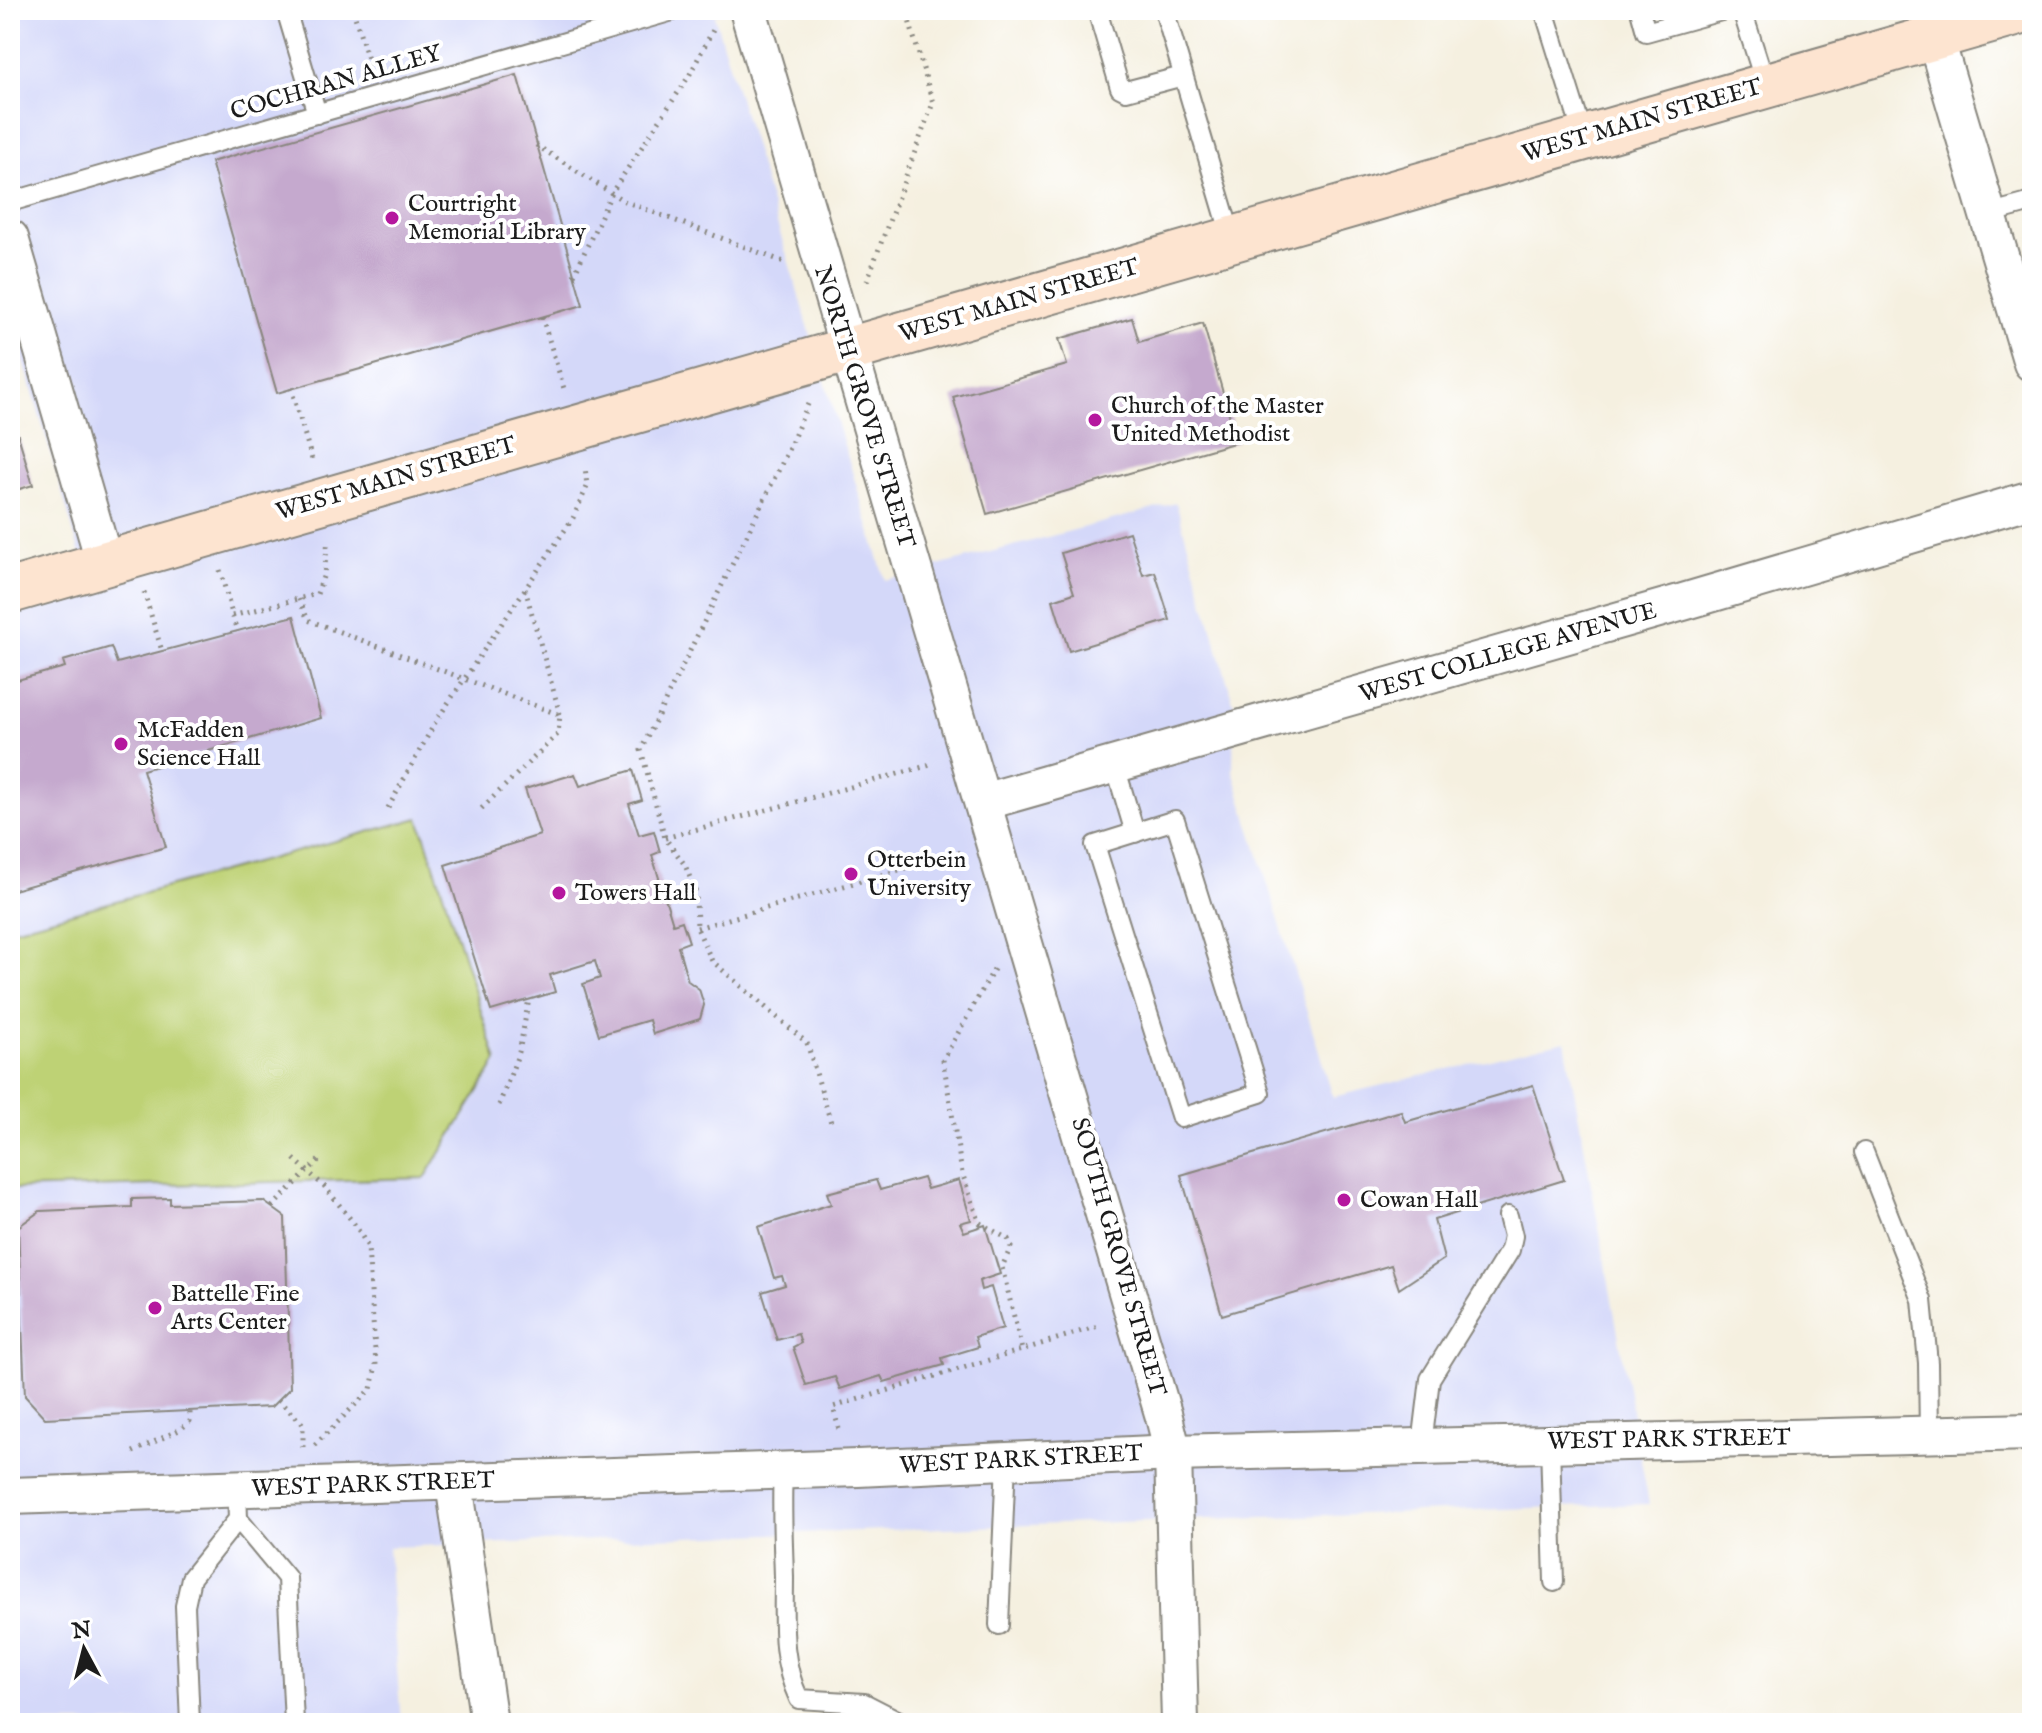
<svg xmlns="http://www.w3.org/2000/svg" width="2042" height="1733" font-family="'IM FELL English',serif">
	<rect width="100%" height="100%" fill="#fff"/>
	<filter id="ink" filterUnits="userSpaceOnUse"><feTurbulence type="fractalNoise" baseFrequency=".0125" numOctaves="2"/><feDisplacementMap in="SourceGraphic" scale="16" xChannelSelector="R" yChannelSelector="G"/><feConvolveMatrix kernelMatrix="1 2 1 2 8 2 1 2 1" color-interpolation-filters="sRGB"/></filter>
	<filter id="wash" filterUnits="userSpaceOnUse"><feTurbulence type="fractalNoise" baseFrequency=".006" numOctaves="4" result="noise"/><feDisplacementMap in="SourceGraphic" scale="32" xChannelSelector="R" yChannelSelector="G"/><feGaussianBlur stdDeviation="1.8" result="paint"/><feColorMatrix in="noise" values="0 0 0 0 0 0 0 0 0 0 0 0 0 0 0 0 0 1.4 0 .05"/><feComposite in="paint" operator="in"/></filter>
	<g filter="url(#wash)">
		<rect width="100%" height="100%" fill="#f5f0e0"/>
		<polygon fill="#d4d8f9" points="10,10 728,10 714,15 885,580 1176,503 1234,705 1233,771 1333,1097 1565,1041 1649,1504 388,1547 401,1723 10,1723 10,1189 425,1178 419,819 10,930 10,609 89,585 10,313"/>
		<polygon fill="#bed275" stroke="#6d7748" stroke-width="2" points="419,818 497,1061 425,1178 10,1189 10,930"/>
		<g id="blocks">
			<g fill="#c5a9ce">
				<polygon points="517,75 583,305 277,393 211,162"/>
				<polygon points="1132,318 1139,342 1203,323 1237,442 987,514 953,397 1067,365 1059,339"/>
				<polygon points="18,435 33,485 10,492 10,437"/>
				<polygon points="1129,532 1143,575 1155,572 1170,620 1069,651 1053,600 1074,593 1061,553"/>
				<polygon points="294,616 321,718 143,770 166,847 10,891 10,682 65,667 63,661 111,647 117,663"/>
				<polygon points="633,770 642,800 629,804 639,835 654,831 660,852 652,855 673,924 682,921 689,942 678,946 688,981 699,989 704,1005 700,1019 653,1034 649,1020 599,1035 583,984 600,978 595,961 550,975 555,992 491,1011 445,865 540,835 525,789 575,774 580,786"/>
				<polygon points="1533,1085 1564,1180 1434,1220 1444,1259 1399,1289 1391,1265 1222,1315 1181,1175 1401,1111 1405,1122"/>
				<polygon points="923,1178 927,1189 959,1180 971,1220 960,1223 964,1232 985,1225 1000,1274 979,1281 981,1290 991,1287 1003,1328 975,1337 978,1347 942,1358 944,1365 884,1382 881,1376 840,1389 835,1377 806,1385 793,1347 801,1343 798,1334 777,1340 762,1292 785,1285 782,1276 774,1278 758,1227 831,1204 827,1193 876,1180 880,1190"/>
				<polygon points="170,1198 170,1204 263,1201 285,1217 290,1388 271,1407 45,1418 25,1396 18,1227 40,1211 132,1207 132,1199"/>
			</g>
		</g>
	</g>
	<g filter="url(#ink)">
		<use href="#blocks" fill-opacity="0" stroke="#88867e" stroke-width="2"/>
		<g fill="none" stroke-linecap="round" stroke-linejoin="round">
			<defs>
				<g id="lane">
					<polyline points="286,10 317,114"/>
					<polyline points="1097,10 1120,88 1126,91 1183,76"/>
					<polyline points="1164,10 1232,239"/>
					<polyline points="1544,10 1584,138"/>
					<polyline points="1640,10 1646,32 1725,10"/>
					<polyline points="1742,10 1766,86"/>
					<polyline points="1927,10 1935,37"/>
					<polyline points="10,202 676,10"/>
					<polyline points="1988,214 2032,202"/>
					<polyline points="1115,766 1135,833"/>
					<polygon points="1175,820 1260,1093 1181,1118 1095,845"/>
					<polyline points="1864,1152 1922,1300 1928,1363 1929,1435"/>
					<polyline points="1550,1443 1554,1582"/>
					<polyline points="1422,1445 1430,1379 1510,1250 1513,1236 1508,1216"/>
					<path d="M 783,1470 C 781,1506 783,1541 784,1577 C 784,1620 780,1659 799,1699 L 864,1703 L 903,1723"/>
					<polyline points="238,1519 287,1578 294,1723"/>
					<polyline points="999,1625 1006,1461"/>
					<polyline points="190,1723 185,1606 191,1578 238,1519 237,1489"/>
				</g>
				<g id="street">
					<polyline points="748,10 1164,1417 1173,1453 1180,1723"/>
					<polyline points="1935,37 2032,363"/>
					<polyline points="10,238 105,564"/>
					<polyline points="983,802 1683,602 2032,499"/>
					<polyline points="454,1483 489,1723"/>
					<polyline points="10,1496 858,1468 1173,1453 2032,1432"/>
				</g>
				<polyline id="secondary" points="10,591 2029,10"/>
			</defs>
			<use href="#lane" stroke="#88867e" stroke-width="22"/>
			<use href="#street" stroke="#88867e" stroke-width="40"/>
			<use href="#secondary" stroke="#88867e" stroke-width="48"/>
			<g stroke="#88867e" stroke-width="5" stroke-dasharray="2 6" stroke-linecap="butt">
				<polyline points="353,10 371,70"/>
				<polyline points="536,145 624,201 784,262"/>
				<polyline points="574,275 612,192 689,76 715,26"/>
				<polyline points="867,281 933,103 906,10"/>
				<polyline points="542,317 565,392"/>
				<polyline points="291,388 313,463"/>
				<polyline points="808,404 786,455 641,750 665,838 685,865 696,893 697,928 712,961 807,1043 832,1126"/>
				<polyline points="220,570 237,632"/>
				<polyline points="525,589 560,714"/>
				<polyline points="144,592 162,651"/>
				<polyline points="299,599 308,620 560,715 558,734 480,810"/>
				<polyline points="232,616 317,594 324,574 328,540"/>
				<polyline points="388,808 436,721 573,518 587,487 585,466"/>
				<polyline points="665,838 934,764"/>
				<polyline points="697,928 962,852"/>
				<polyline points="994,969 943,1060 962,1173 980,1223 1008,1239 1011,1247 1002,1267 1022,1350 1101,1325"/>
				<polyline points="499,1105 519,1052 529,999"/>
				<polyline points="294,1159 325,1187 356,1226 368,1247 376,1365 371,1389 314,1446"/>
				<polyline points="272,1207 321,1158"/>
				<polyline points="278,1400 303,1424 303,1447"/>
				<polyline points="839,1429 833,1407 1022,1350"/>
				<polyline points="133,1452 181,1429 190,1421 190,1412"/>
			</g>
			<use href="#lane" stroke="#fff" stroke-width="18"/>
			<use href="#street" stroke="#fff" stroke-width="36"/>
			<use href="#secondary" stroke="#fde4d0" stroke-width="44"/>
		</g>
	</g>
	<g fill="#b5179e" stroke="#fff" stroke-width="3">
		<circle cx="392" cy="218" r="8"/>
		<circle cx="1095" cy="420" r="8"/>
		<circle cx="121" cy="744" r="8"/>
		<circle cx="851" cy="874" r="8"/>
		<circle cx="559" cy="893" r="8"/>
		<circle cx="1344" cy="1200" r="8"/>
		<circle cx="155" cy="1308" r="8"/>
	</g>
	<g text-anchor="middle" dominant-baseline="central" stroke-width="8" stroke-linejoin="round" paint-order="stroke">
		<g font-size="24" fill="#1c1c1c" stroke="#fff">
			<text transform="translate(336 83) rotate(-16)">COCHRAN ALLEY</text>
			<text transform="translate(1642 121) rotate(-16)">WEST MAIN STREET</text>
			<text transform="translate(1019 301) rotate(-16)">WEST MAIN STREET</text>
			<text transform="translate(864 407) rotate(73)">NORTH GROVE STREET</text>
			<text transform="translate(396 479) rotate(-16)">WEST MAIN STREET</text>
			<text transform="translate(1508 653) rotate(-16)">WEST COLLEGE AVENUE</text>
			<text transform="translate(1118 1257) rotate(74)">SOUTH GROVE STREET</text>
			<text transform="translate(1669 1440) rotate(-1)">WEST PARK STREET</text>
			<text transform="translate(1021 1460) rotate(-3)">WEST PARK STREET</text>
			<text transform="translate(373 1485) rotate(-2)">WEST PARK STREET</text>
		</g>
		<g font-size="24" fill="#1c1c1c" stroke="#fff" text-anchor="start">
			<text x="408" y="204">Courtright<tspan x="408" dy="28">Memorial Library</tspan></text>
			<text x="1111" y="406">Church of the Master<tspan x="1111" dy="28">United Methodist</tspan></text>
			<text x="137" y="730">McFadden<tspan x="137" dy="28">Science Hall</tspan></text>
			<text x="867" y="860">Otterbein<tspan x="867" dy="28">University</tspan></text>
			<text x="575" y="893">Towers Hall</text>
			<text x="1360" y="1200">Cowan Hall</text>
			<text x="171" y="1294">Battelle Fine<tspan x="171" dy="28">Arts Center</tspan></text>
		</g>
	</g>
	<rect width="2042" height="1733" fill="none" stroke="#fff" stroke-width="40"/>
	<g transform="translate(84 1649) rotate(353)" stroke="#ffffff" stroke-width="6" paint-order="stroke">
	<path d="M0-6L14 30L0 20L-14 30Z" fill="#1c1c1c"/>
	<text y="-12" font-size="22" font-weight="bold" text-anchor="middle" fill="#1c1c1c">N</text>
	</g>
</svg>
